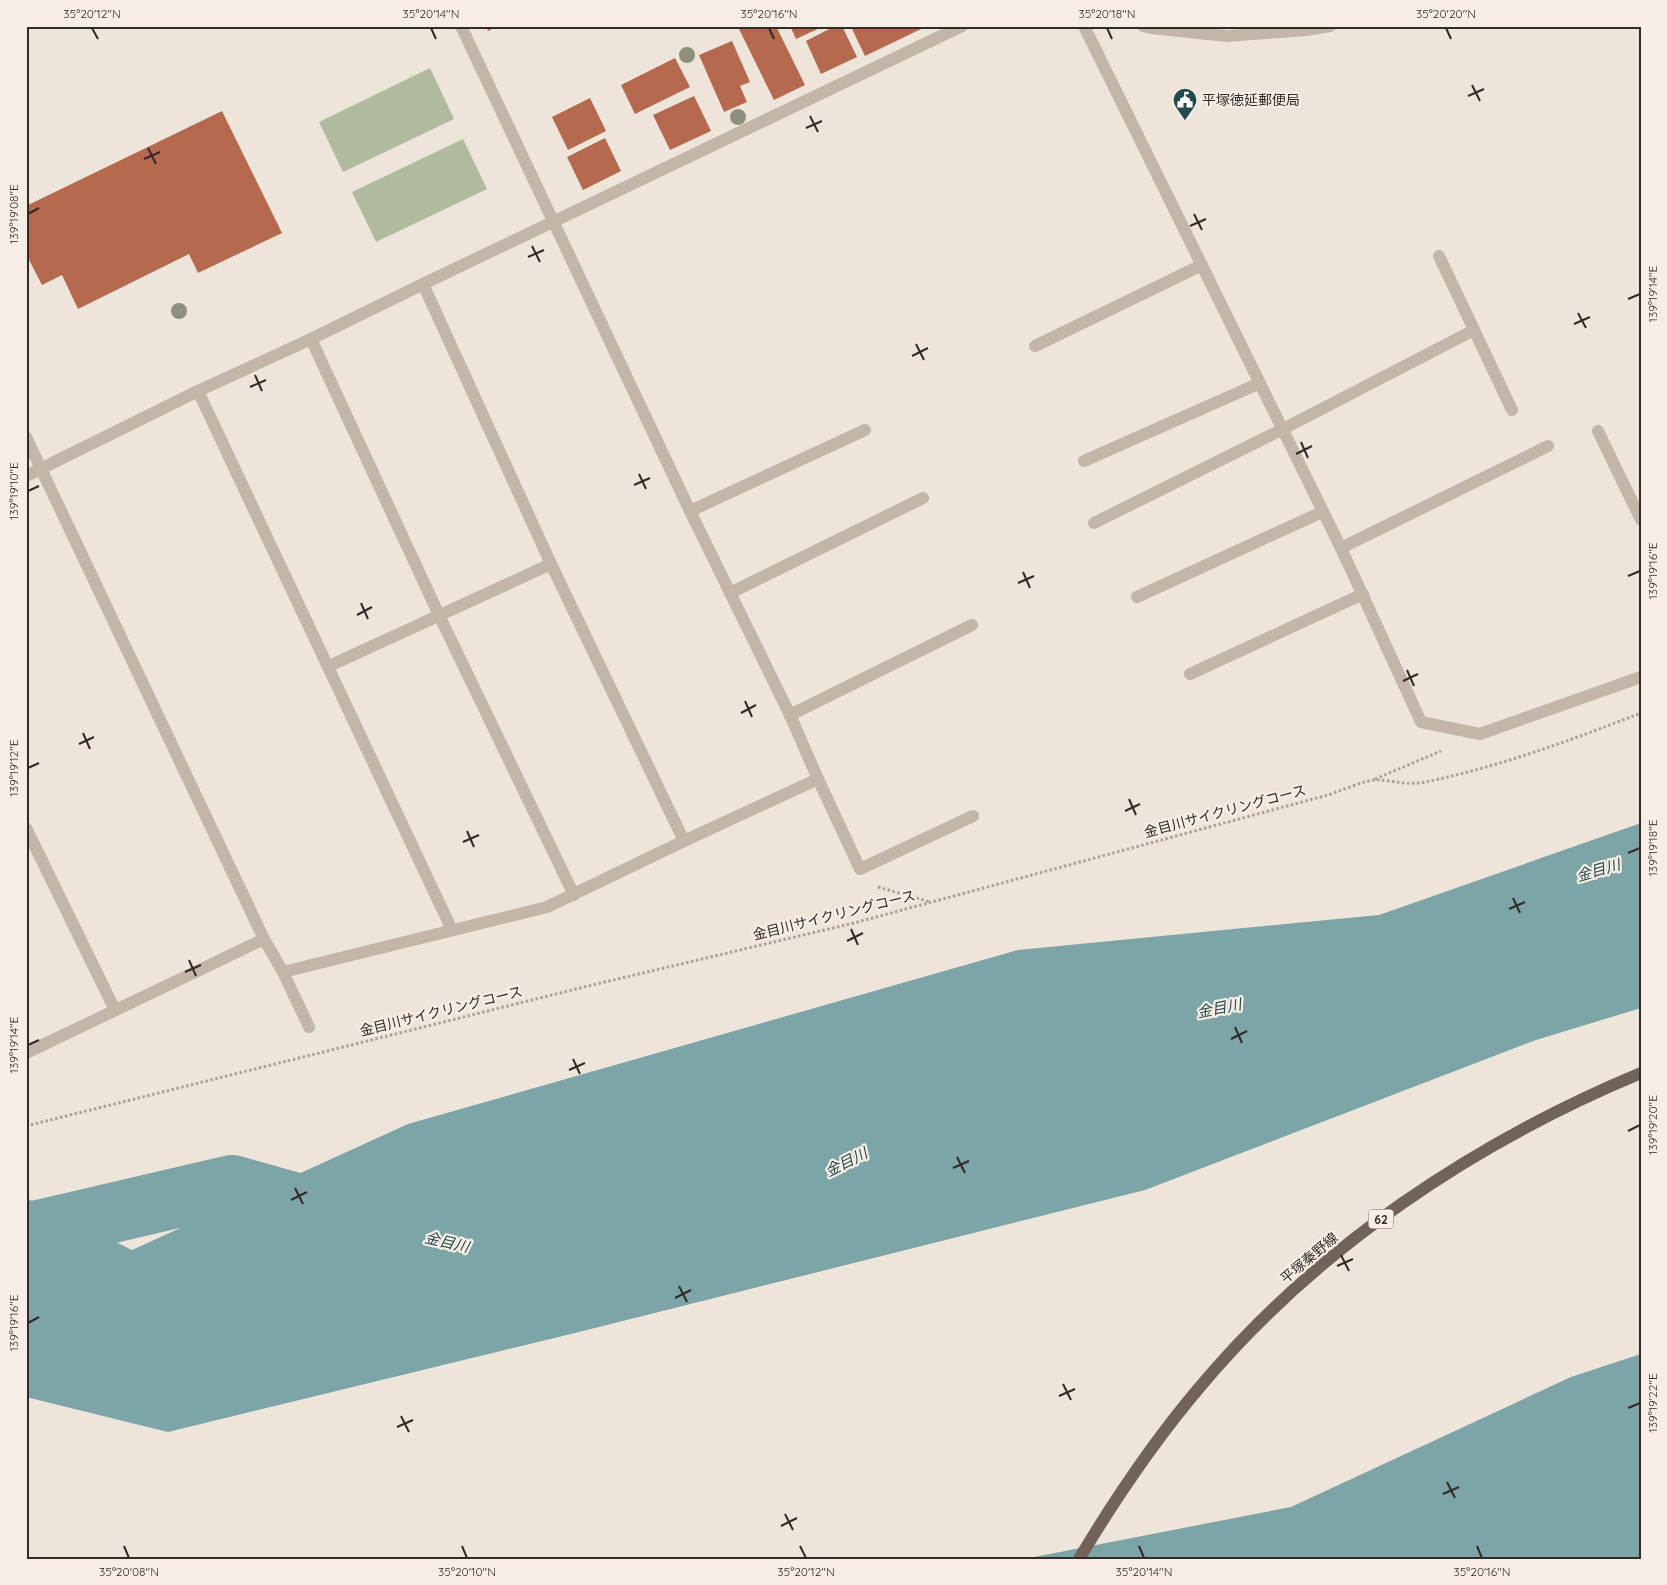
<svg xmlns="http://www.w3.org/2000/svg" width="1667" height="1585" font-family="Quicksand,'Noto Sans JP',sans-serif">
	<rect width="100%" height="100%" fill="#ede4da"/>
	<g fill="#b0ba9c">
		<polygon points="430,68 454,119 343,172 319,122"/>
		<polygon points="463,139 487,189 376,242 352,192"/>
	</g>
	<g fill="#7da4a6">
		<polygon points="1641,823 1641,1008 1536,1040 1145,1190 575,1333 168,1432 26,1397 26,1198 132,1250 408,1124 1018,950 1379,915"/>
		<polygon points="1641,1354 1641,1559 1024,1559 1291,1507 1571,1377"/>
	</g>
	<g fill="none" stroke-linecap="round" stroke-linejoin="round">
		<polyline stroke="#7da4a6" stroke-width="60" points="26,1233 232,1185 339,1215"/>
	</g>
	<g fill="#b56a50">
		<polygon points="486,26 498,26 488,31"/>
		<polygon points="744,26 776,26 805,85 774,100 739,29"/>
		<polygon points="790,26 819,26 820,28 796,39"/>
		<polygon points="835,26 842,26 857,57 821,74 806,41"/>
		<polygon points="856,26 920,26 921,29 865,56 852,29"/>
		<polygon points="732,41 750,82 740,86 747,102 724,112 699,55"/>
		<polygon points="675,58 690,87 635,114 621,85"/>
		<polygon points="694,96 711,131 670,150 653,115"/>
		<polygon points="590,98 606,131 568,150 552,117"/>
		<polygon points="222,111 282,233 198,273 189,254 78,309 62,275 42,285 26,254 26,206"/>
		<polygon points="605,138 621,171 583,190 567,157"/>
	</g>
	<g fill="none" stroke-linecap="round" stroke-linejoin="round">
		<g stroke="#af9f92" stroke-width="3" stroke-dasharray="2.5 2.5" stroke-linecap="butt">
			<polyline points="1375,779 1441,751"/>
			<polyline points="878,887 930,902"/>
			<path d="M 26,1126 L 584,987 L 854,923 L 1328,795 C 1340,791 1365,780 1376,780 C 1392,780 1409,786 1425,782 C 1499,767 1571,740 1641,713"/>
		</g>
		<g stroke="#c3b5a8" stroke-width="12">
			<polyline points="1439,256 1512,410"/>
			<polyline points="423,284 551,564 684,841"/>
			<polyline points="311,339 439,615 574,895"/>
			<polyline points="1035,346 1202,265"/>
			<polyline points="198,391 452,930"/>
			<polyline points="1598,431 1641,520"/>
			<polyline points="1084,461 1260,383"/>
			<polyline points="690,511 865,430"/>
			<polyline points="1094,523 1283,429 1474,330"/>
			<polyline points="1341,548 1548,446"/>
			<polyline points="730,593 923,498"/>
			<polyline points="1137,597 1322,512"/>
			<polyline points="329,666 551,564"/>
			<polyline points="1190,674 1363,594"/>
			<polyline points="790,715 972,625"/>
			<polyline points="818,779 860,869 973,816"/>
		</g>
		<g stroke="#c3b5a8" stroke-width="12">
			<polyline points="1084,26 1341,548 1421,722 1480,734 1641,677"/>
			<polyline points="26,437 264,939 283,972 309,1027"/>
			<polyline points="26,476 198,391 311,339 423,284 962,26"/>
			<polyline points="26,828 115,1010"/>
			<polyline points="283,972 547,907 684,841 818,779 790,715 690,511 461,26"/>
			<polyline points="26,1053 264,939"/>
		</g>
		<polyline stroke="#c3b5a8" stroke-width="12" points="1143,26 1151,28 1227,36 1306,30 1330,26"/>
		<path stroke="#71625a" stroke-width="12" d="M 1079,1559 C 1115,1499 1154,1441 1199,1388 C 1316,1248 1473,1143 1641,1073"/>
	</g>
	<g fill="#8e907b">
		<circle cx="687" cy="55" r="8"/>
		<circle cx="738" cy="117" r="8"/>
		<circle cx="179" cy="311" r="8"/>
	</g>
	<path fill="none" stroke="#312a27" stroke-width="2" d="M 92,28 L 98,39M 431,28 L 436,39M 769,28 L 774,39M 1107,28 L 1112,39M 1446,28 L 1451,39M 1472,85 L 1480,101M 1468,96 L 1484,89M 810,116 L 818,132M 806,128 L 822,121M 148,148 L 156,164M 144,159 L 160,152M 28,214 L 39,208M 1194,214 L 1202,230M 1190,226 L 1206,219M 532,246 L 540,262M 528,257 L 544,250M 1628,299 L 1640,294M 1578,313 L 1586,328M 1574,324 L 1590,317M 916,344 L 924,360M 912,356 L 928,348M 255,375 L 262,391M 250,387 L 266,380M 1301,442 L 1308,458M 1296,454 L 1312,446M 639,474 L 646,489M 634,485 L 650,478M 28,491 L 39,486M 1023,572 L 1030,588M 1628,576 L 1640,571M 1018,583 L 1034,576M 361,603 L 368,619M 357,615 L 372,607M 1407,670 L 1414,686M 1403,681 L 1418,674M 745,701 L 752,717M 741,713 L 756,705M 83,733 L 90,749M 79,744 L 94,737M 28,768 L 39,763M 1129,799 L 1136,815M 1125,811 L 1140,804M 467,831 L 474,847M 463,842 L 479,835M 1628,853 L 1640,848M 1513,898 L 1520,913M 1509,909 L 1525,902M 851,929 L 858,945M 847,941 L 863,933M 189,960 L 196,976M 185,972 L 201,965M 1235,1027 L 1242,1043M 1231,1039 L 1247,1031M 28,1045 L 39,1040M 573,1059 L 580,1074M 569,1070 L 585,1063M 1628,1131 L 1640,1125M 957,1157 L 965,1173M 953,1168 L 969,1161M 295,1188 L 303,1204M 291,1200 L 307,1192M 1341,1255 L 1349,1271M 1337,1266 L 1353,1259M 679,1286 L 687,1302M 675,1298 L 691,1290M 28,1323 L 39,1317M 1063,1384 L 1071,1400M 1059,1396 L 1075,1389M 1628,1408 L 1640,1403M 401,1416 L 409,1432M 397,1427 L 413,1420M 1447,1482 L 1455,1498M 1443,1494 L 1459,1487M 785,1514 L 793,1530M 781,1526 L 797,1518M 124,1546 L 129,1558M 462,1546 L 467,1558M 800,1546 L 806,1558M 1139,1546 L 1144,1558M 1477,1546 L 1482,1558"/>
	<defs>
		<symbol id="civic-pin" viewBox="-11 -11 22 30"><path d="M0 17L-7.5 6A9.5 9.5 0 1 1 7.5 6Z" fill="#22494d" stroke="#f6eee5"/><path d="M-.6-6.5H3V-4.5H.6V-3L4-1V1h2V6H-6V1h2V-1L-.6-3ZM-1.2 2.5V6h2.4V2.5Z" fill="#fff"/></symbol>
	</defs>
	<g fill-rule="evenodd">
		<use href="#civic-pin" x="1171" y="86" width="28" height="38"/>
	</g>
	<g text-anchor="middle" dominant-baseline="central" stroke-width="4.5" stroke-linejoin="round" paint-order="stroke">
		<rect fill="#f6eee5" stroke="#6c6560" stroke-width="1" x="1368.5" y="1209.5" width="25" height="19" rx="4"/>
		<g font-size="12" font-weight="bold" fill="#312a27">
			<text x="1381" y="1219">62</text>
		</g>
		<g font-size="14" fill="#312a27" stroke="#f6eee5" text-anchor="start">
			<text x="1202" y="100">平塚徳延郵便局</text>
		</g>
		<g font-size="14" fill="#312a27" stroke="#f6eee5">
			<text transform="translate(1225 811) rotate(-15)">金目川サイクリングコース</text>
			<text transform="translate(834 915) rotate(-14)">金目川サイクリングコース</text>
			<text transform="translate(441 1011) rotate(-14)">金目川サイクリングコース</text>
			<text transform="translate(1309 1258) rotate(-40)">平塚秦野線</text>
		</g>
		<g font-size="15" font-style="italic" fill="#22494d" stroke="#f6eee5">
			<text transform="translate(1598 870) rotate(-16)">金目川</text>
			<text transform="translate(1219 1008) rotate(-11)">金目川</text>
			<text transform="translate(846 1162) rotate(-27)">金目川</text>
			<text transform="translate(447 1242) rotate(13)">金目川</text>
		</g>
	</g>
	<rect width="1667" height="1585" fill="none" stroke="#f6eee5" stroke-width="55"/>
	<rect x="28" y="28" width="1612" height="1530" fill="none" stroke="#312a27" stroke-width="2"/>
	<g font-size="12" text-anchor="middle" fill="#312a27">
		<text x="92" y="18">35°20'12"N</text>
		<text x="431" y="18">35°20'14"N</text>
		<text x="769" y="18">35°20'16"N</text>
		<text x="1107" y="18">35°20'18"N</text>
		<text x="1446" y="18">35°20'20"N</text>
		<text transform="translate(14 214) rotate(-90)" y="4">139°19'08"E</text>
		<text transform="translate(1653 294) rotate(-90)" y="4">139°19'14"E</text>
		<text transform="translate(14 491) rotate(-90)" y="4">139°19'10"E</text>
		<text transform="translate(1653 571) rotate(-90)" y="4">139°19'16"E</text>
		<text transform="translate(14 768) rotate(-90)" y="4">139°19'12"E</text>
		<text transform="translate(1653 848) rotate(-90)" y="4">139°19'18"E</text>
		<text transform="translate(14 1045) rotate(-90)" y="4">139°19'14"E</text>
		<text transform="translate(1653 1125) rotate(-90)" y="4">139°19'20"E</text>
		<text transform="translate(14 1323) rotate(-90)" y="4">139°19'16"E</text>
		<text transform="translate(1653 1403) rotate(-90)" y="4">139°19'22"E</text>
		<text x="129" y="1576">35°20'08"N</text>
		<text x="467" y="1576">35°20'10"N</text>
		<text x="806" y="1576">35°20'12"N</text>
		<text x="1144" y="1576">35°20'14"N</text>
		<text x="1482" y="1576">35°20'16"N</text>
	</g>
</svg>
